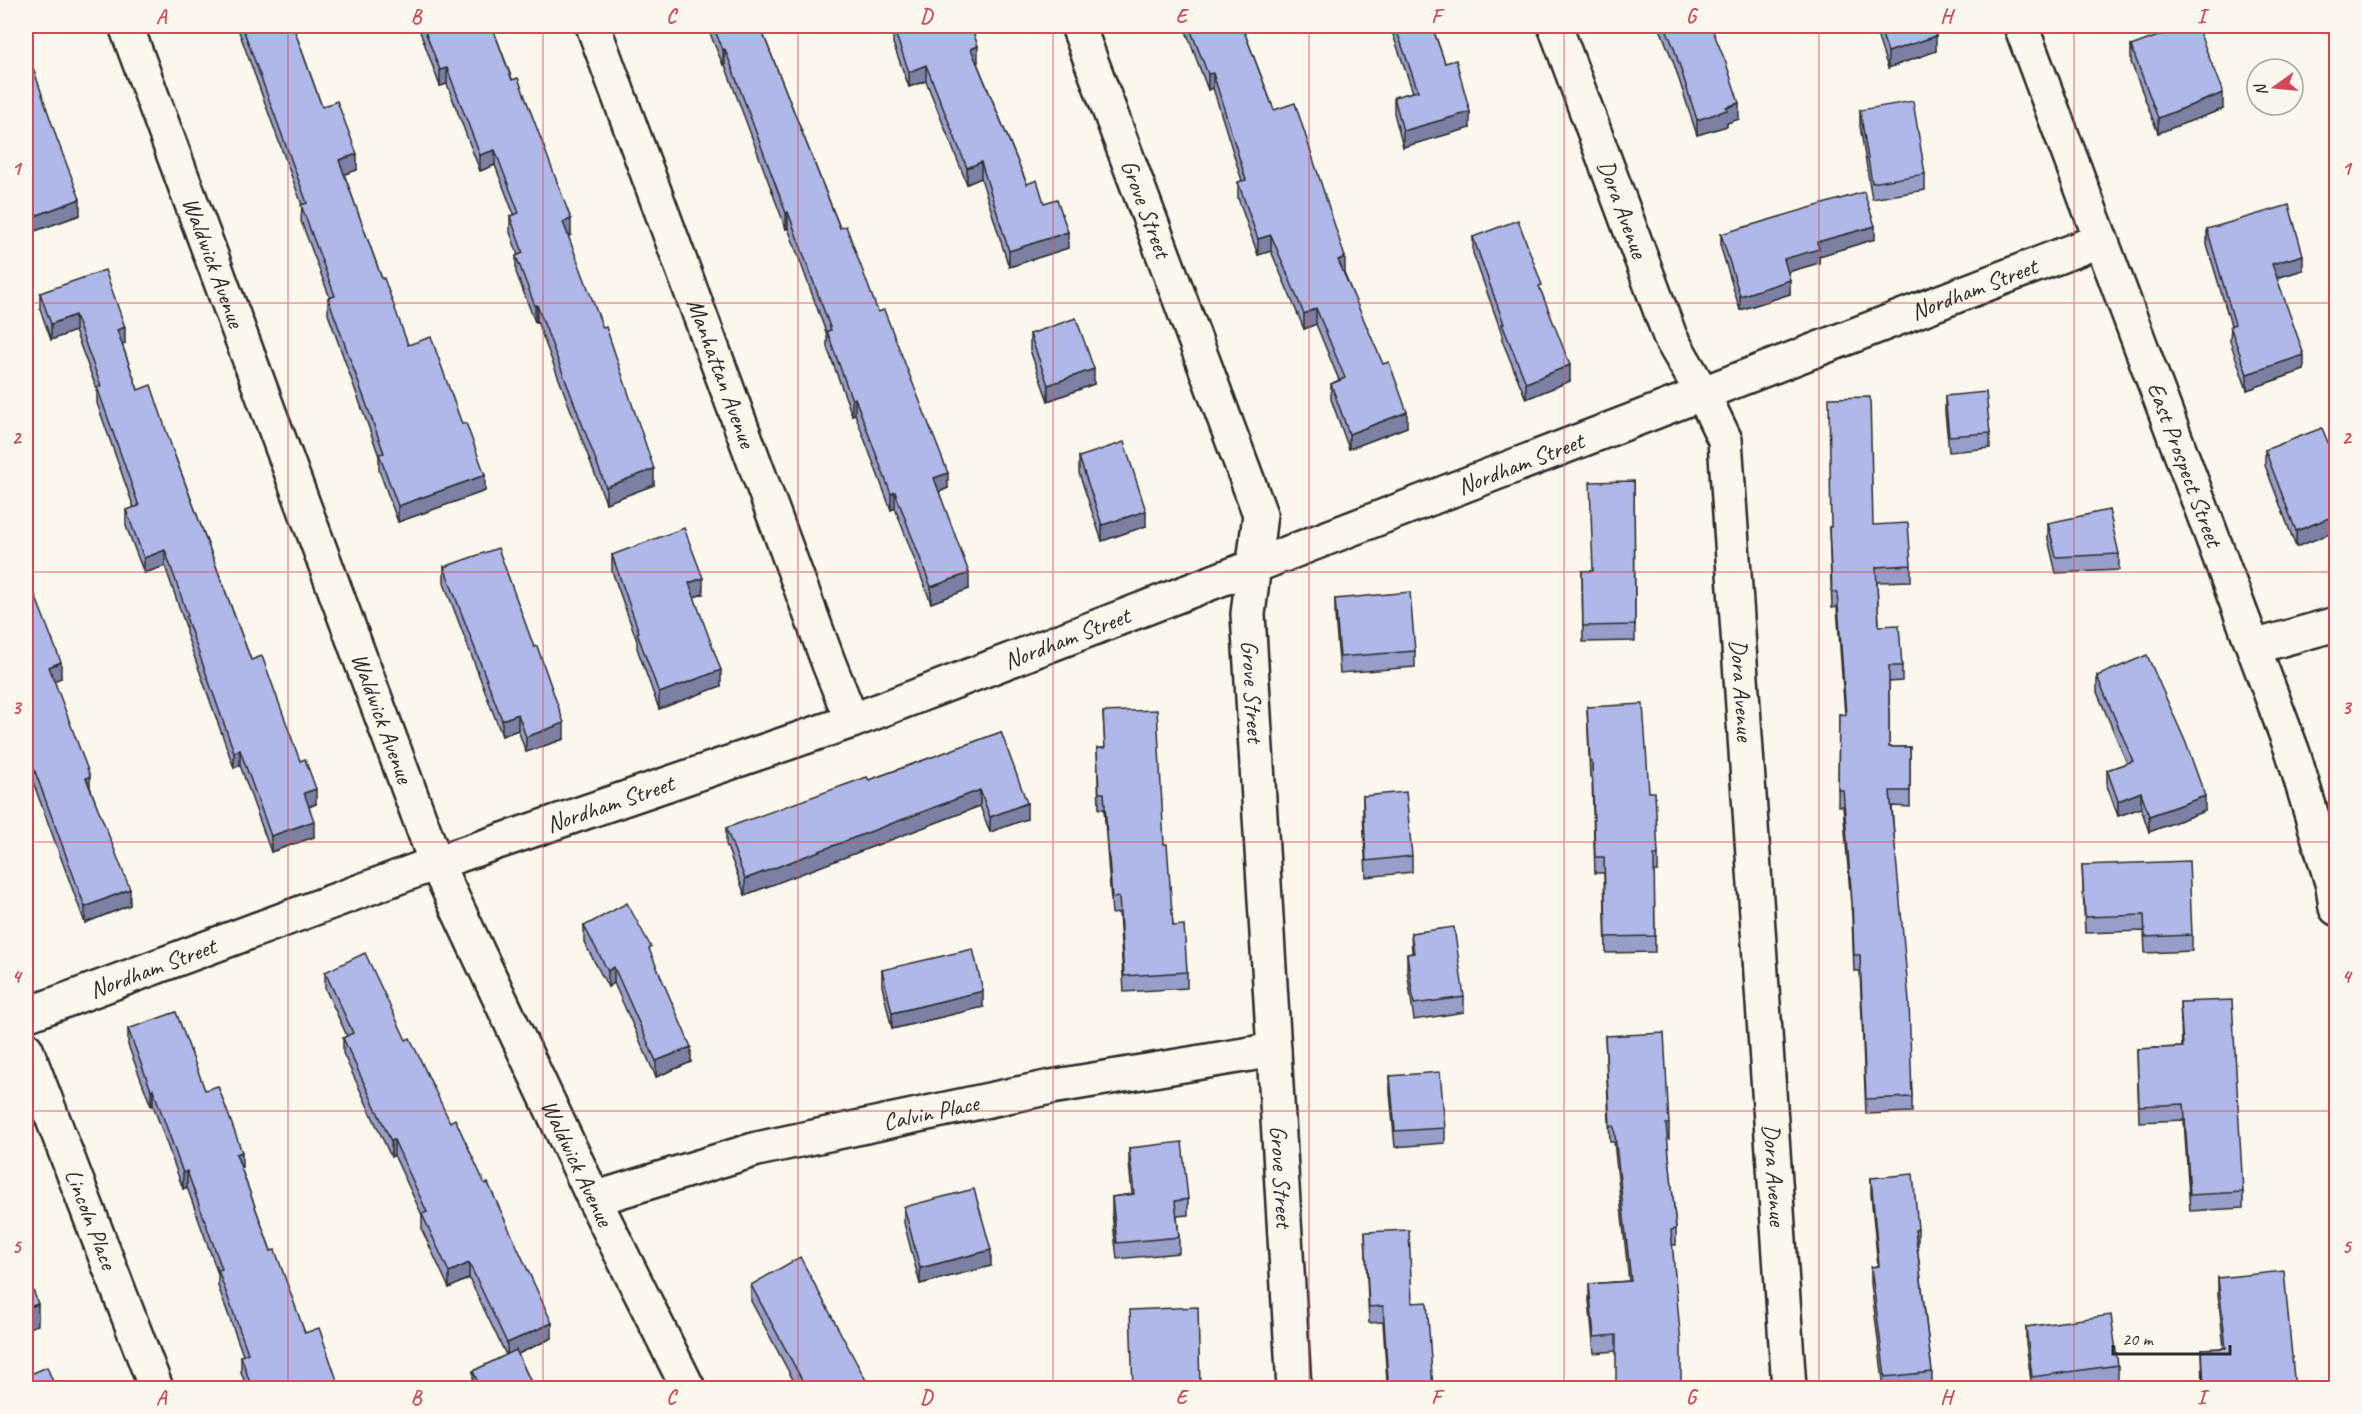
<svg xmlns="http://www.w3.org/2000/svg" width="2362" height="1414" font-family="Caveat,sans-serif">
	<rect width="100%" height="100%" fill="#fbf7ec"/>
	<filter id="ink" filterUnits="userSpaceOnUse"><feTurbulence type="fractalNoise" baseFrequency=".0167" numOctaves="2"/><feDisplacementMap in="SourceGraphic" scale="12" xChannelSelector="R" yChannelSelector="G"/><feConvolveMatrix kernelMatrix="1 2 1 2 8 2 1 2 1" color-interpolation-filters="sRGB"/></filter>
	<g filter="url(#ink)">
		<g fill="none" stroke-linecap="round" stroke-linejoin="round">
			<defs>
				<g id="minor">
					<path id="s1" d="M 126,26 L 436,863 L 594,1199 L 688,1388"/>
					<path id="s2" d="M 593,26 L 829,664 L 852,721"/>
					<path id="s3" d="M 1078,26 L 1260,514 L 1248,614 L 1294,1388"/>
					<path id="s4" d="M 1555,26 L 1671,339 L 1703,394 L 1725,440 L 1789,1388"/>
					<path id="s5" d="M 2021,26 L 2293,753 L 2333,886 L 2336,908"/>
					<polyline points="2254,647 2336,624"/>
					<path id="s6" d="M 26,1015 L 436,863 L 852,721 L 2101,240"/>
					<path id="s7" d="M 26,1049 L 156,1388"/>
					<path id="s8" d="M 594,1199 L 757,1149 L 1051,1087 L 1274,1050"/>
				</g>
			</defs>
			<use href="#minor" stroke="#2b2b2b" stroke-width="38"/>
			<use href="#minor" stroke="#fbf7ec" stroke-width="33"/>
		</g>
		<g fill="#979ec8" stroke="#2b2b2b" stroke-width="1.5">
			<polygon points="237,26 293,26 322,107 357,170 344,174 382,279 408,345 485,491 398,522 379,470 379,456 328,314 328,298 330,298 301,221 302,205"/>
			<polygon points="418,26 492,26 571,235 568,236 654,485 606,503 537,321 535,322 516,272 516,256 518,255 510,232 510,216 514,215 495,165 480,171 447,84 440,86"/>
			<polygon points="707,26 760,26 840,228 878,312 948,488 939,492 969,589 931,603 895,508 891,510 855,414 852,415 827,347 827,335 788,228 786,229 725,65 723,65"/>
			<polygon points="1186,26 1242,26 1274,110 1345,273 1344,273 1407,427 1349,449 1331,399 1331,384 1339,380 1316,324 1304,329 1271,251 1258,255 1238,198 1238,182 1242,181 1213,88 1208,90 1186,31"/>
			<polygon points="1390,26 1432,26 1445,63 1470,128 1403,147 1394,113 1394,97 1413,92"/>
			<polygon points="1659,26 1711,26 1739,119 1727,123 1727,126 1697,135 1674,64"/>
			<polygon points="1874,26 1933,26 1936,51 1888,68"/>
			<polygon points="893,27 978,62 977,63 1027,184 1044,203 1068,248 1009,267 981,178 967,184 926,81 909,87 893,43"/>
			<polygon points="2131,46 2223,109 2158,133 2131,62"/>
			<polygon points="26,47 80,215 35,231 26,204"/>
			<polygon points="1860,110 1925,174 1925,190 1872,199 1860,126"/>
			<polygon points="2207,229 2303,270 2277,278 2304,370 2247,390 2230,341 2231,325 2207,245"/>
			<polygon points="1721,234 1875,239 1819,256 1819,263 1788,272 1790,294 1740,310 1721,248"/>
			<polygon points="1473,237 1542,294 1570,381 1526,399 1502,340 1502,334 1473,253"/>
			<polygon points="40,293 125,343 122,344 138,390 172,448 251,660 300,761 316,804 309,807 314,837 271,852 240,765 234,768 186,633 186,627 165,566 144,573 126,526 126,510 134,508 97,403 97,390 75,331 51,340 40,309"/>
			<polygon points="1030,334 1094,384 1048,401 1030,350"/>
			<polygon points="1945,396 1990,433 1990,448 1949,452 1945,412"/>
			<polygon points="2265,450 2337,464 2337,531 2296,547 2265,465"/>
			<polygon points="1079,457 1146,526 1102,541 1079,473"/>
			<polygon points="1634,481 1635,641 1583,642 1582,571 1592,571"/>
			<polygon points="2048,523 2119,554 2119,570 2056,573 2048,539"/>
			<polygon points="1873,525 1911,565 1911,581 1877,582 1879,626 1902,666 1902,681 1889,682 1889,747 1910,747 1910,807 1892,806 1912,1097 1912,1112 1866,1114 1860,971 1854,971 1852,917 1843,806 1838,806 1839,714 1845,715 1837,607 1832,608 1829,527"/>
			<polygon points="26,549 30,578 28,579 61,678 54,680 130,905 85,923 26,763"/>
			<polygon points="612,555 703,594 694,597 721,686 659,709 637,648 637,641 612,571"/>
			<polygon points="444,567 564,739 526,752 518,730 502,736 444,583"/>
			<polygon points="1335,599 1415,651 1415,667 1340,673 1335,615"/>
			<polygon points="2097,676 2205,811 2149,832 2141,808 2118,816 2107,786 2107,770 2127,763 2097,692"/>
			<polygon points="1587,707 1649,792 1658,855 1658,871 1654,871 1655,952 1606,953 1604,873 1595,873 1592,778 1590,778"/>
			<polygon points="1103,712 1164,844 1173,926 1187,972 1187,988 1124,992 1119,913 1112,914 1104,809 1099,809 1097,748 1105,748"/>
			<polygon points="1001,732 1027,819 990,832 980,806 745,895 726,844 726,828 869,780"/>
			<polygon points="1363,796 1412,856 1412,872 1366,877 1363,812"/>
			<polygon points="2082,865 2192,935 2192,951 2145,953 2144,931 2085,933"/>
			<polygon points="584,926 651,955 691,1062 656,1077 614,983 608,987 584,942"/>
			<polygon points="1411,933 1464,997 1464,1012 1414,1020 1407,970 1407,954 1412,953"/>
			<polygon points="882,970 983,1007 892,1029 882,986"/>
			<polygon points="325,972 406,1040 552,1338 518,1354 534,1389 474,1389 473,1386 473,1371 506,1355 469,1278 449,1288 422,1230 422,1215 394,1155 391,1157 343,1053 343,1038 347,1036 325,988"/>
			<polygon points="2180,1002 2243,1192 2243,1208 2190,1211 2184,1120 2139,1122 2137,1049 2182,1047"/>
			<polygon points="128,1029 205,1090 242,1167 241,1168 271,1251 305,1333 339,1389 247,1389 241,1372 241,1356 243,1355 218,1286 218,1274 187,1187 183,1189 153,1105 151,1106 128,1045"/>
			<polygon points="1605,1036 1669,1124 1669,1139 1667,1139 1676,1229 1676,1245 1672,1245 1616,1351 1594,1353 1589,1300 1589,1284 1629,1281 1614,1142 1610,1142"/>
			<polygon points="1390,1076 1445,1128 1445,1143 1395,1147 1390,1092"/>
			<polygon points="1129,1148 1188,1199 1188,1215 1177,1216 1179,1237 1179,1253 1117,1259 1112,1213 1112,1197 1132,1194 1129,1163"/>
			<polygon points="1871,1178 1918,1229 1918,1245 1917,1245 1932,1372 1932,1388 1884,1389 1871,1283 1871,1267 1878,1266 1871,1194"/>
			<polygon points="904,1207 991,1266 920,1284 904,1223"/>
			<polygon points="1365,1232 1412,1303 1433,1389 1387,1381 1383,1322 1369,1323"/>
			<polygon points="2218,1278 2295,1389 2203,1389 2202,1349 2224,1348 2218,1294"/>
			<polygon points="751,1285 869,1389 798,1389 751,1301"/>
			<polygon points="2026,1327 2118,1365 2118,1381 2064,1389 2032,1389 2026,1343"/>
		</g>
		<g fill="#7b81a3" stroke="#2b2b2b" stroke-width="1.5">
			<polygon points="1936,36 1936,51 1888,68 1888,52"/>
			<polygon points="978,46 978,62 971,65 971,49"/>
			<polygon points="725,49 725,65 723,65 723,50"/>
			<polygon points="926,65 926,81 909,87 909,72"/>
			<polygon points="447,68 447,84 440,86 440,70"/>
			<polygon points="1213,73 1213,88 1208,90 1208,74"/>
			<polygon points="2223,93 2223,109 2158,133 2158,118"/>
			<polygon points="1739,103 1739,119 1727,123 1727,126 1697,135 1697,120"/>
			<polygon points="1470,112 1470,128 1403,147 1403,131"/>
			<polygon points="495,150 495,165 480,171 480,155"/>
			<polygon points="357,154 357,170 339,176 339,160"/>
			<polygon points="981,162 981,178 967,184 967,168"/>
			<polygon points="80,199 80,215 35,231 35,216"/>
			<polygon points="788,212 788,228 786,229 786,213"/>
			<polygon points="571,219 571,235 563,238 563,222"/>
			<polygon points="1875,226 1875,239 1819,256 1819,263 1784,273 1784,259 1817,242"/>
			<polygon points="1068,232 1068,248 1009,267 1009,251"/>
			<polygon points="1271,235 1271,251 1258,255 1258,239"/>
			<polygon points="2303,255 2303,270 2272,279 2272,264"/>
			<polygon points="1345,257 1345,273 1338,276 1338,260"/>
			<polygon points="1790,280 1790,294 1740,310 1740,296"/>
			<polygon points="537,305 537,321 535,322 535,306"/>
			<polygon points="1316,308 1316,324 1304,329 1304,314"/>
			<polygon points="75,315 75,331 51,340 51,324"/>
			<polygon points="125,327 125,343 117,346 117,330"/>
			<polygon points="2304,355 2304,370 2247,390 2247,374"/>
			<polygon points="1570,365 1570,381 1526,399 1526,383"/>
			<polygon points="1094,369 1094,384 1048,401 1048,385"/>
			<polygon points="855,398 855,414 852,415 852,400"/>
			<polygon points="1407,412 1407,427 1349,449 1349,434"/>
			<polygon points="654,469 654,485 606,503 606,487"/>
			<polygon points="948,473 948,488 934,494 934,478"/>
			<polygon points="485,475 485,491 398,522 398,506"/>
			<polygon points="895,492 895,508 891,510 891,494"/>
			<polygon points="1146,511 1146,526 1102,541 1102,525"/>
			<polygon points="2337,515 2337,531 2296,547 2296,531"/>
			<polygon points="165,550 165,566 144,573 144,558"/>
			<polygon points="30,563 30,578 26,580 26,564"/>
			<polygon points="969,573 969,589 931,603 931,587"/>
			<polygon points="703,578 703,594 689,599 689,583"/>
			<polygon points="61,662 61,678 49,683 49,667"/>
			<polygon points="721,670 721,686 659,709 659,693"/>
			<polygon points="518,714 518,730 502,736 502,720"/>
			<polygon points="564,723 564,739 526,752 526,737"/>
			<polygon points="240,750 240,765 234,768 234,752"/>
			<polygon points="90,776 90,792 86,778"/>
			<polygon points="316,789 316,804 304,808 304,793"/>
			<polygon points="980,790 980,806 745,895 745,879"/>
			<polygon points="2141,792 2141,808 2118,816 2118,801"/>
			<polygon points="2205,796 2205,811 2149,832 2149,816"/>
			<polygon points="1027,803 1027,819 990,832 990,817"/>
			<polygon points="314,821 314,837 271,852 271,836"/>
			<polygon points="130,889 130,905 85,923 85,907"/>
			<polygon points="614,967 614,983 608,987 608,971"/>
			<polygon points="983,991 983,1007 892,1029 892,1013"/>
			<polygon points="691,1047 691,1062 656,1077 656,1061"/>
			<polygon points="153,1089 153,1105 151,1106 151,1090"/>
			<polygon points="394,1140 394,1155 391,1157 391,1141"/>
			<polygon points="242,1152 242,1167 236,1170 236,1154"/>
			<polygon points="187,1171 187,1187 183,1189 183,1173"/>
			<polygon points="991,1250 991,1266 920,1284 920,1268"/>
			<polygon points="469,1263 469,1278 449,1288 449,1272"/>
			<polygon points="38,1304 38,1325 26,1329 26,1308"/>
			<polygon points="552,1323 552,1338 507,1359 507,1343"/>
		</g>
		<g fill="#b0b8e9" stroke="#2b2b2b" stroke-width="1.5">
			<polygon points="242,26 293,26 322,107 337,101 357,154 339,160 382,279 384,278 408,345 431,337 462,424 466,423 485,475 398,506 379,454 384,453 328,298 335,296 301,205 307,203"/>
			<polygon points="423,26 492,26 512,80 518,78 571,219 563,222 603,328 606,327 654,469 606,487 537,305 535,306 516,256 523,253 510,216 519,213 495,150 480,155 447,68 440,70"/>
			<polygon points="713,26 760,26 840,228 846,226 878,312 884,310 948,473 934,478 969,573 931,587 895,492 891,494 855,398 852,400 827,331 831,330 788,212 786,213 725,49 723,50"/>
			<polygon points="898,26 971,26 978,46 971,49 1027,184 1037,180 1044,203 1057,199 1068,232 1009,251 981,162 967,168 926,65 909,72 893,27"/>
			<polygon points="1189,26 1242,26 1274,110 1295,103 1345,257 1338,260 1383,364 1389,362 1407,412 1349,434 1331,384 1345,378 1316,308 1304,314 1271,235 1258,239 1238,182 1246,180 1213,73 1208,74"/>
			<polygon points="1395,26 1432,26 1445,63 1456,60 1470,112 1403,131 1394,97 1418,91"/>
			<polygon points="1665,26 1711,26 1726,63 1739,103 1726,107 1727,110 1697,120 1674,48"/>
			<polygon points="1879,26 1933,26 1936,36 1888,52"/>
			<polygon points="2185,26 2197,26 2223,93 2158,118 2131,46"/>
			<polygon points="26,47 57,139 80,199 35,216 26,188"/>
			<polygon points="1913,101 1925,174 1872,183 1860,110"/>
			<polygon points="1864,192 1875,226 1817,242 1819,249 1784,259 1790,280 1740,296 1721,234"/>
			<polygon points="2289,205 2303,255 2272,264 2304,355 2247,374 2230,326 2235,324 2207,229"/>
			<polygon points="1518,220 1542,285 1539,286 1570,365 1526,383 1502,324 1504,324 1473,237"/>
			<polygon points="105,270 125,327 117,330 138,390 151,385 172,448 251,660 262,656 300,761 305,759 316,789 304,793 314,821 271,836 240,750 234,752 186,617 188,616 165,550 144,558 126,510 139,506 97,387 101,386 75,315 51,324 40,293"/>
			<polygon points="1076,318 1094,369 1048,385 1030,334"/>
			<polygon points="1986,392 1990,433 1949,436 1945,396"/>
			<polygon points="1870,397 1873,525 1908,523 1911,565 1876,567 1879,626 1899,625 1902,666 1889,666 1889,747 1910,747 1910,791 1890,791 1909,1001 1912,1097 1866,1099 1860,955 1854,955 1852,902 1843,790 1838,790 1839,714 1846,715 1837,592 1832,592 1829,527 1831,527 1829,398"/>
			<polygon points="2322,428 2337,464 2337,515 2296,531 2265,450"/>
			<polygon points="1124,442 1146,511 1102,525 1079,457"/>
			<polygon points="1634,481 1635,625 1583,626 1582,571 1593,571 1590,482"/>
			<polygon points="2109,510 2119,554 2056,557 2048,523"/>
			<polygon points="684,528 703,578 689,583 721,670 659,693 637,633 639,632 612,555"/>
			<polygon points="498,548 534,647 537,646 564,723 526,737 518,714 502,720 444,567"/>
			<polygon points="26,549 30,563 26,564"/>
			<polygon points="26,572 61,662 49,667 90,776 86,778 130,889 85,907 26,747"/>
			<polygon points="1410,592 1415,651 1340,657 1335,599"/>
			<polygon points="2147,655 2186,743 2205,796 2149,816 2141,792 2118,801 2107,770 2133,761 2097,676"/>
			<polygon points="1643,704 1649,792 1655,792 1658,855 1654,855 1655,936 1606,937 1604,857 1595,857 1592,762 1590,762 1587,707"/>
			<polygon points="1157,710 1164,844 1167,844 1173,926 1184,925 1187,972 1124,976 1119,897 1112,898 1104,793 1099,793 1097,748 1105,748 1103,712"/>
			<polygon points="1001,732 1027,803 990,817 980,790 745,879 726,828 867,777 869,780"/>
			<polygon points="1406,792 1412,856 1366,861 1363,796"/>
			<polygon points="2189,861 2192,935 2145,937 2144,915 2085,917 2082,865"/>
			<polygon points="627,903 651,947 649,949 691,1047 656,1061 614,967 608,971 584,926"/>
			<polygon points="1454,927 1464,997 1414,1004 1407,954 1414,953 1411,933"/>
			<polygon points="973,949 983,991 892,1013 882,970"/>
			<polygon points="365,953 406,1040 410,1038 450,1122 455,1119 485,1184 488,1183 552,1323 507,1343 469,1263 449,1272 422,1214 427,1212 394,1140 391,1141 343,1038 353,1033 325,972"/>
			<polygon points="2232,1000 2243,1192 2190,1195 2184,1104 2139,1106 2137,1049 2183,1047 2180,1002"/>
			<polygon points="176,1012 205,1090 218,1086 242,1152 236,1154 271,1251 275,1250 305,1333 319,1328 339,1386 331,1389 252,1389 241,1356 248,1353 218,1270 222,1269 187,1171 183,1173 153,1089 151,1090 128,1029"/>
			<polygon points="1664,1033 1669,1124 1666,1124 1676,1229 1671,1230 1681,1344 1681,1389 1616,1389 1616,1335 1594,1337 1589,1284 1631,1281 1614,1126 1610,1126 1605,1036"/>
			<polygon points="1440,1072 1445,1128 1395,1131 1390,1076"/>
			<polygon points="1182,1142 1188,1199 1175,1201 1179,1237 1117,1243 1112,1197 1134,1194 1129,1148"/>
			<polygon points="1913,1174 1918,1229 1915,1230 1932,1372 1885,1377 1871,1267 1879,1266 1871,1178"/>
			<polygon points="974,1189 991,1250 920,1268 904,1207"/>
			<polygon points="1409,1230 1412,1303 1427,1302 1433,1389 1377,1389 1376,1382 1388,1381 1383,1306 1369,1307 1365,1232"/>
			<polygon points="800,1257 869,1386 865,1389 807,1389 751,1285"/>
			<polygon points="26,1270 38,1304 26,1308"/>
			<polygon points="2284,1271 2295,1389 2204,1389 2202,1349 2226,1348 2218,1278"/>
			<polygon points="1198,1307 1200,1389 1133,1389 1130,1310"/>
			<polygon points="2111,1315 2118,1365 2032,1377 2026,1327"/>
			<polygon points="516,1350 534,1389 481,1389 473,1371"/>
			<polygon points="47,1367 56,1389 26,1389 26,1376"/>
		</g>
	</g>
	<path fill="none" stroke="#d1495b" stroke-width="1.5" stroke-opacity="0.55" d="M 288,26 L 288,1388M 543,26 L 543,1388M 798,26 L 798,1388M 1053,26 L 1053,1388M 1309,26 L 1309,1388M 1564,26 L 1564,1388M 1819,26 L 1819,1388M 2074,26 L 2074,1388M 26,303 L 2336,303M 26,572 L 2336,572M 26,842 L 2336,842M 26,1111 L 2336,1111"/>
	<g text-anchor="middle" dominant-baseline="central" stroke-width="4.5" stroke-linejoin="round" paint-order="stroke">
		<g font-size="24" fill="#2b2b2b" stroke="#fbf7ec">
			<text stroke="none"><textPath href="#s3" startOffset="195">Grove Street</textPath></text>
			<text stroke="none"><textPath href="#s4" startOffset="195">Dora Avenue</textPath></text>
			<text stroke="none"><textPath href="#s1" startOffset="252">Waldwick Avenue</textPath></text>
			<text stroke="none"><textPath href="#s6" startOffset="2079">Nordham Street</textPath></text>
			<text stroke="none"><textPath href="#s2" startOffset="370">Manhattan Avenue</textPath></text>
			<text stroke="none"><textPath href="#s6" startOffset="1593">Nordham Street</textPath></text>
			<text stroke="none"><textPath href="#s5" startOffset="468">East Prospect Street</textPath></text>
			<text stroke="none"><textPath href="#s6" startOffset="1107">Nordham Street</textPath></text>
			<text stroke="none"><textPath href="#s4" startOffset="699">Dora Avenue</textPath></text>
			<text stroke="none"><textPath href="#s3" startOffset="699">Grove Street</textPath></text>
			<text stroke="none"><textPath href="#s1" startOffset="738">Waldwick Avenue</textPath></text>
			<text stroke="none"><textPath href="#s6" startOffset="621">Nordham Street</textPath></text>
			<text stroke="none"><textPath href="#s6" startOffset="135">Nordham Street</textPath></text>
			<text stroke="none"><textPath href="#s8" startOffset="348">Calvin Place</textPath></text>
			<text stroke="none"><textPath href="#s1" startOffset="1224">Waldwick Avenue</textPath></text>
			<text stroke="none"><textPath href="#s4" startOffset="1185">Dora Avenue</textPath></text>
			<text stroke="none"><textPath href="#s3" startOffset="1185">Grove Street</textPath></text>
			<text stroke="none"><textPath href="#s7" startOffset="182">Lincoln Place</textPath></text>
		</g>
	</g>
	<rect width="2362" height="1414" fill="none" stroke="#fbf7ec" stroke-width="66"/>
	<g transform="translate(2275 87) rotate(255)"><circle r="28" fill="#fbf7ec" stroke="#a8a59f" stroke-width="1.5"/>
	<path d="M0-4.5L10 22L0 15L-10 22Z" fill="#d1495b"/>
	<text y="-9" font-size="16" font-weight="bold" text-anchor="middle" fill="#2b2b2b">N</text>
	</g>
	<path d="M2113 1345v9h117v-9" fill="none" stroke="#2b2b2b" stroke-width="3"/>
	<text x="2122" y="1345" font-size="18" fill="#2b2b2b" stroke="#fbf7ec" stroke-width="4.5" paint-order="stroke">20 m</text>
	<rect x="33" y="33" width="2296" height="1348" fill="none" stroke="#d1495b" stroke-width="2"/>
	<g font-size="20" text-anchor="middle" font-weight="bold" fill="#d1495b">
		<text x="161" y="23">A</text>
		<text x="416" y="23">B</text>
		<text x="671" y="23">C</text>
		<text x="926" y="23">D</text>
		<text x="1181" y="23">E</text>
		<text x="1436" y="23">F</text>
		<text x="1691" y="23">G</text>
		<text x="1946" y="23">H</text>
		<text x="2201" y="23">I</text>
		<text x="16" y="175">1</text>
		<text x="2346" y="175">1</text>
		<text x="16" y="444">2</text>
		<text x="2346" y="444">2</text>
		<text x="16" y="714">3</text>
		<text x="2346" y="714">3</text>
		<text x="16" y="983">4</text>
		<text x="2346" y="983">4</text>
		<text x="16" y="1253">5</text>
		<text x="2346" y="1253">5</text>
		<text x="161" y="1404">A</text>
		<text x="416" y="1404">B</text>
		<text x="671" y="1404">C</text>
		<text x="926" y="1404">D</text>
		<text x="1181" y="1404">E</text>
		<text x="1436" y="1404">F</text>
		<text x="1691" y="1404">G</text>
		<text x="1946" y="1404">H</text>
		<text x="2201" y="1404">I</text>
	</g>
</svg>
